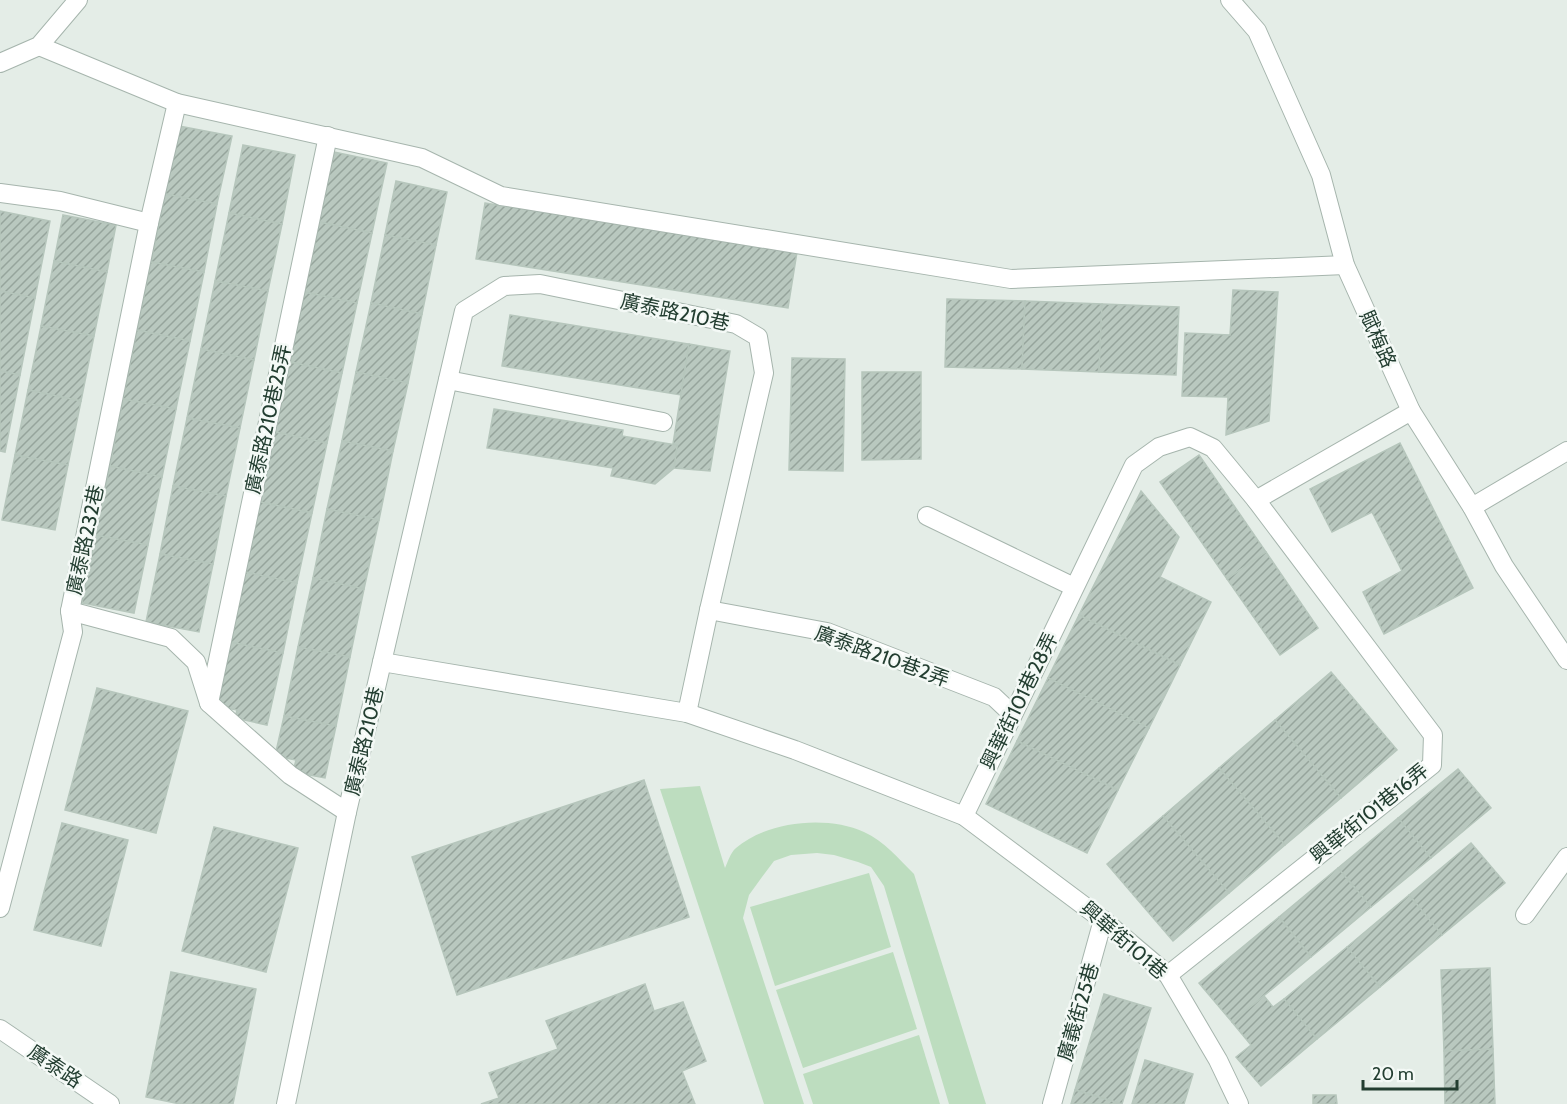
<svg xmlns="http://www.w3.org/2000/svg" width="1567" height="1104" font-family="Cabin,'Noto Sans TC',sans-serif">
	<defs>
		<pattern id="building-hatch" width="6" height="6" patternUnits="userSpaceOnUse" patternTransform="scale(1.5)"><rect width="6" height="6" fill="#b9c8bf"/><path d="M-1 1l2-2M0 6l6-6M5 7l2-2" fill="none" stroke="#96a49c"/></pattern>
	</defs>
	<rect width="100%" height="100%" fill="#e4ede7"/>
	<g fill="#bdddbf">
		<path d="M 700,786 L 725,868 C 728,862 730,853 736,848 C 767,821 827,815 864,832 C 884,841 899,859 914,874 L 986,1104 L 949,1104 L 884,886 L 871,867 L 858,862 L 834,855 L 817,853 L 791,855 L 774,861 L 762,877 L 749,895 L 743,918 L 804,1104 L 764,1104 L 660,789 Z"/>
		<polygon points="869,873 891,947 775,986 750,907"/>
		<polygon points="893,952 917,1029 803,1068 776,990"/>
		<polygon points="919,1035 940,1104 813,1104 803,1074"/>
	</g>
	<g fill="url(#building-hatch)" stroke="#b6c6bc" stroke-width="1.5">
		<polygon points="179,126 232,136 217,204 165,194"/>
		<polygon points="243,145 295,155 282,224 229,213"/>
		<polygon points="334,152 387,163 372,233 319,222"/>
		<polygon points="396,181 447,192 436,245 385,235"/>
		<polygon points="165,194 217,204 204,272 151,262"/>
		<polygon points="485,203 797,252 788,308 476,259"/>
		<polygon points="0,211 50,221 35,298 0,291"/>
		<polygon points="229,213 282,224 268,291 215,281"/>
		<polygon points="63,215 116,225 107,272 54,261"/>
		<polygon points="319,222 372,233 357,303 304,292"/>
		<polygon points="385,235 436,245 422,314 371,303"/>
		<polygon points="54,261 107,272 94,336 41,326"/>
		<polygon points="151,262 204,272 190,341 137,330"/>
		<polygon points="215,281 268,291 254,360 201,349"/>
		<polygon points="1233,290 1278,292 1269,421 1226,435 1228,397 1182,396 1185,333 1230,335"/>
		<polygon points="0,291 35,298 20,375 0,371"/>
		<polygon points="304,292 357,303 342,373 290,362"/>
		<polygon points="947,299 1025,301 1022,369 945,367"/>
		<polygon points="1025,301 1102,304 1099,372 1022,369"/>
		<polygon points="371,303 422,314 408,383 356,372"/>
		<polygon points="1102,304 1179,307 1176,375 1099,372"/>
		<polygon points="510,315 689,344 681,395 502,366"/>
		<polygon points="41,326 94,336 81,401 28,390"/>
		<polygon points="137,330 190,341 176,409 123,399"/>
		<polygon points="689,344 730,351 710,471 674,468 677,445 673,444"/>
		<polygon points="201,349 254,360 240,428 187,418"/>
		<polygon points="792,358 845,359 843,471 789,470"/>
		<polygon points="290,362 342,373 327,443 275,432"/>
		<polygon points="0,371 20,375 5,452 0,451"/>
		<polygon points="356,372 408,383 393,451 342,441"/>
		<polygon points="862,372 921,372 921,459 862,460"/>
		<polygon points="28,390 81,401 68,465 15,455"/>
		<polygon points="123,399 176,409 162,477 110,466"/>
		<polygon points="494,409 623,430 622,436 677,445 674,468 655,484 611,476 613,468 487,448"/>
		<polygon points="187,418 240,428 226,496 173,486"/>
		<polygon points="275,432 327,443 312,513 260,502"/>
		<polygon points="342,441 393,451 379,520 327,509"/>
		<polygon points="1400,443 1473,588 1384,634 1363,592 1402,571 1372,512 1332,532 1310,489"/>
		<polygon points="15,455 68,465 55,530 2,520"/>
		<polygon points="1199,455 1266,552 1227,579 1160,482"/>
		<polygon points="110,466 162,477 148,545 95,535"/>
		<polygon points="173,486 226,496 213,564 160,554"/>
		<polygon points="1141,491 1179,537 1160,577 1211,602 1180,665 1079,615"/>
		<polygon points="260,502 312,513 297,583 245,572"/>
		<polygon points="327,509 379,520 364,589 313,578"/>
		<polygon points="95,535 148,545 134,613 82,603"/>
		<polygon points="1266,552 1318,628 1280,655 1227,579"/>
		<polygon points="160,554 213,564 199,632 146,622"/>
		<polygon points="245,572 297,583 283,653 230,642"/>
		<polygon points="313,578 364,589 350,657 298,647"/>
		<polygon points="1079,615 1180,665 1149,728 1048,678"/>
		<polygon points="230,642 283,653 267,725 235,718 237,710 216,706"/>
		<polygon points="298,647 350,657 336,726 284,716"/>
		<polygon points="1331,672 1397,750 1341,798 1275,720"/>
		<polygon points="1048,678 1149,728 1118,790 1017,741"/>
		<polygon points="97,688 188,711 156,833 65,810"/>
		<polygon points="284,716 336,726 325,778 293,772 296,760 275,756"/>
		<polygon points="1275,720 1341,798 1285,845 1219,768"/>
		<polygon points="1017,741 1118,790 1087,853 986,804"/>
		<polygon points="1219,768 1285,845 1229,893 1163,816"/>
		<polygon points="1458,769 1491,808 1431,858 1398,818"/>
		<polygon points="644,780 689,917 457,995 412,857"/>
		<polygon points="1163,816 1229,893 1173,941 1107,864"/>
		<polygon points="1398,818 1431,858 1371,907 1338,868"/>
		<polygon points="62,823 128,840 101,946 34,930"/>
		<polygon points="214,827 298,848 266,972 182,951"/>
		<polygon points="1471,843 1505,883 1442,935 1409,895"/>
		<polygon points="1338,868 1371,907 1311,957 1279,917"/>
		<polygon points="1409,895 1442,935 1380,987 1347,947"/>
		<polygon points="1279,917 1311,957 1232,1022 1199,983"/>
		<polygon points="1347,947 1380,987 1317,1039 1284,999"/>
		<polygon points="1490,968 1493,1049 1444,1051 1441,970"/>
		<polygon points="171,972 256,989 233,1104 180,1104 146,1097"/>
		<polygon points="645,984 654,1011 683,1002 706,1061 682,1071 695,1104 481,1104 499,1098 489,1073 558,1049 546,1021"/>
		<polygon points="1104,994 1151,1008 1122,1104 1075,1090"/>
		<polygon points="1264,996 1273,1007 1284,999 1317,1039 1261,1086 1236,1057 1251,1045 1232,1022"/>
		<polygon points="1493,1049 1495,1104 1445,1104 1444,1051"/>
		<polygon points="1145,1060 1193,1074 1184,1104 1132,1104"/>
		<polygon points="1075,1090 1122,1104 1071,1104"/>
		<polygon points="1313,1095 1336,1095 1337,1104 1313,1104"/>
	</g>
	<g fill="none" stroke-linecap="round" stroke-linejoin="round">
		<defs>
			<g id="minor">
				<polyline points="1230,0 1257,31 1321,175 1345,265 1411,411 1472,507 1504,566 1567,660"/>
				<polyline points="39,46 177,103 422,158 501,196 1011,279 1345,265"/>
				<polyline points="0,63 39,46 78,0"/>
				<polyline points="0,193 60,201 149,223"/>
				<polyline points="448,380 663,422"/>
				<polyline points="1256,500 1411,411"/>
				<polyline points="1472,507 1567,451"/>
				<polyline points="927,516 1074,587"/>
				<polyline points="709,610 827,632 994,697 1012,714"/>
				<polyline points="70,611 171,638 196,662 209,703 290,775 347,812"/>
				<polyline points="382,662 687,713 795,750 964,816 1103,920 1168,975 1218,1060 1239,1104"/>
				<polyline points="209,703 328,136"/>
				<polyline points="964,816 1134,465 1159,447 1190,437 1213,448 1256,500 1433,735 1432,765 1168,975"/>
				<polyline points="0,908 73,632 70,611 149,223 177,103"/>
				<polyline points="1525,915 1567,857"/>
				<polyline points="0,1029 110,1104"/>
				<polyline points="286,1104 347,812 464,311 504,286 540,284 736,324 758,337 764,373 709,610 687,713"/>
				<polyline points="1052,1104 1103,920"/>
			</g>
		</defs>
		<use href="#minor" stroke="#a6b5ad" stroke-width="20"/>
		<use href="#minor" stroke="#fff" stroke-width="18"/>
	</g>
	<g text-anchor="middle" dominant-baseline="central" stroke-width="5" stroke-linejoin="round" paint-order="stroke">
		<g font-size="20" fill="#233e31" stroke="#f4f9f6">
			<text transform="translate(675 312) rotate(12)">廣泰路210巷</text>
			<text transform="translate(1378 339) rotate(66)">賦梅路</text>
			<text transform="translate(268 419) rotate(-78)">廣泰路210巷25弄</text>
			<text transform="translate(85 540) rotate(-78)">廣泰路232巷</text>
			<text transform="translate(882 656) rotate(20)">廣泰路210巷2弄</text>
			<text transform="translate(1019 701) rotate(-64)">興華街101巷28弄</text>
			<text transform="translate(364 741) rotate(-77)">廣泰路210巷</text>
			<text transform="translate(1369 813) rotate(-39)">興華街101巷16弄</text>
			<text transform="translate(1124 940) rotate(41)">興華街101巷</text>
			<text transform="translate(1078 1012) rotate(-74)">廣義街25巷</text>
			<text transform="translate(55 1066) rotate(34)">廣泰路</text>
		</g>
	</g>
	<path d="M1363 1080v9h94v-9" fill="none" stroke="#233e31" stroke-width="3"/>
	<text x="1372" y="1080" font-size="18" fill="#233e31" stroke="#f4f9f6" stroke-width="4.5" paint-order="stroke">20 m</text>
</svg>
